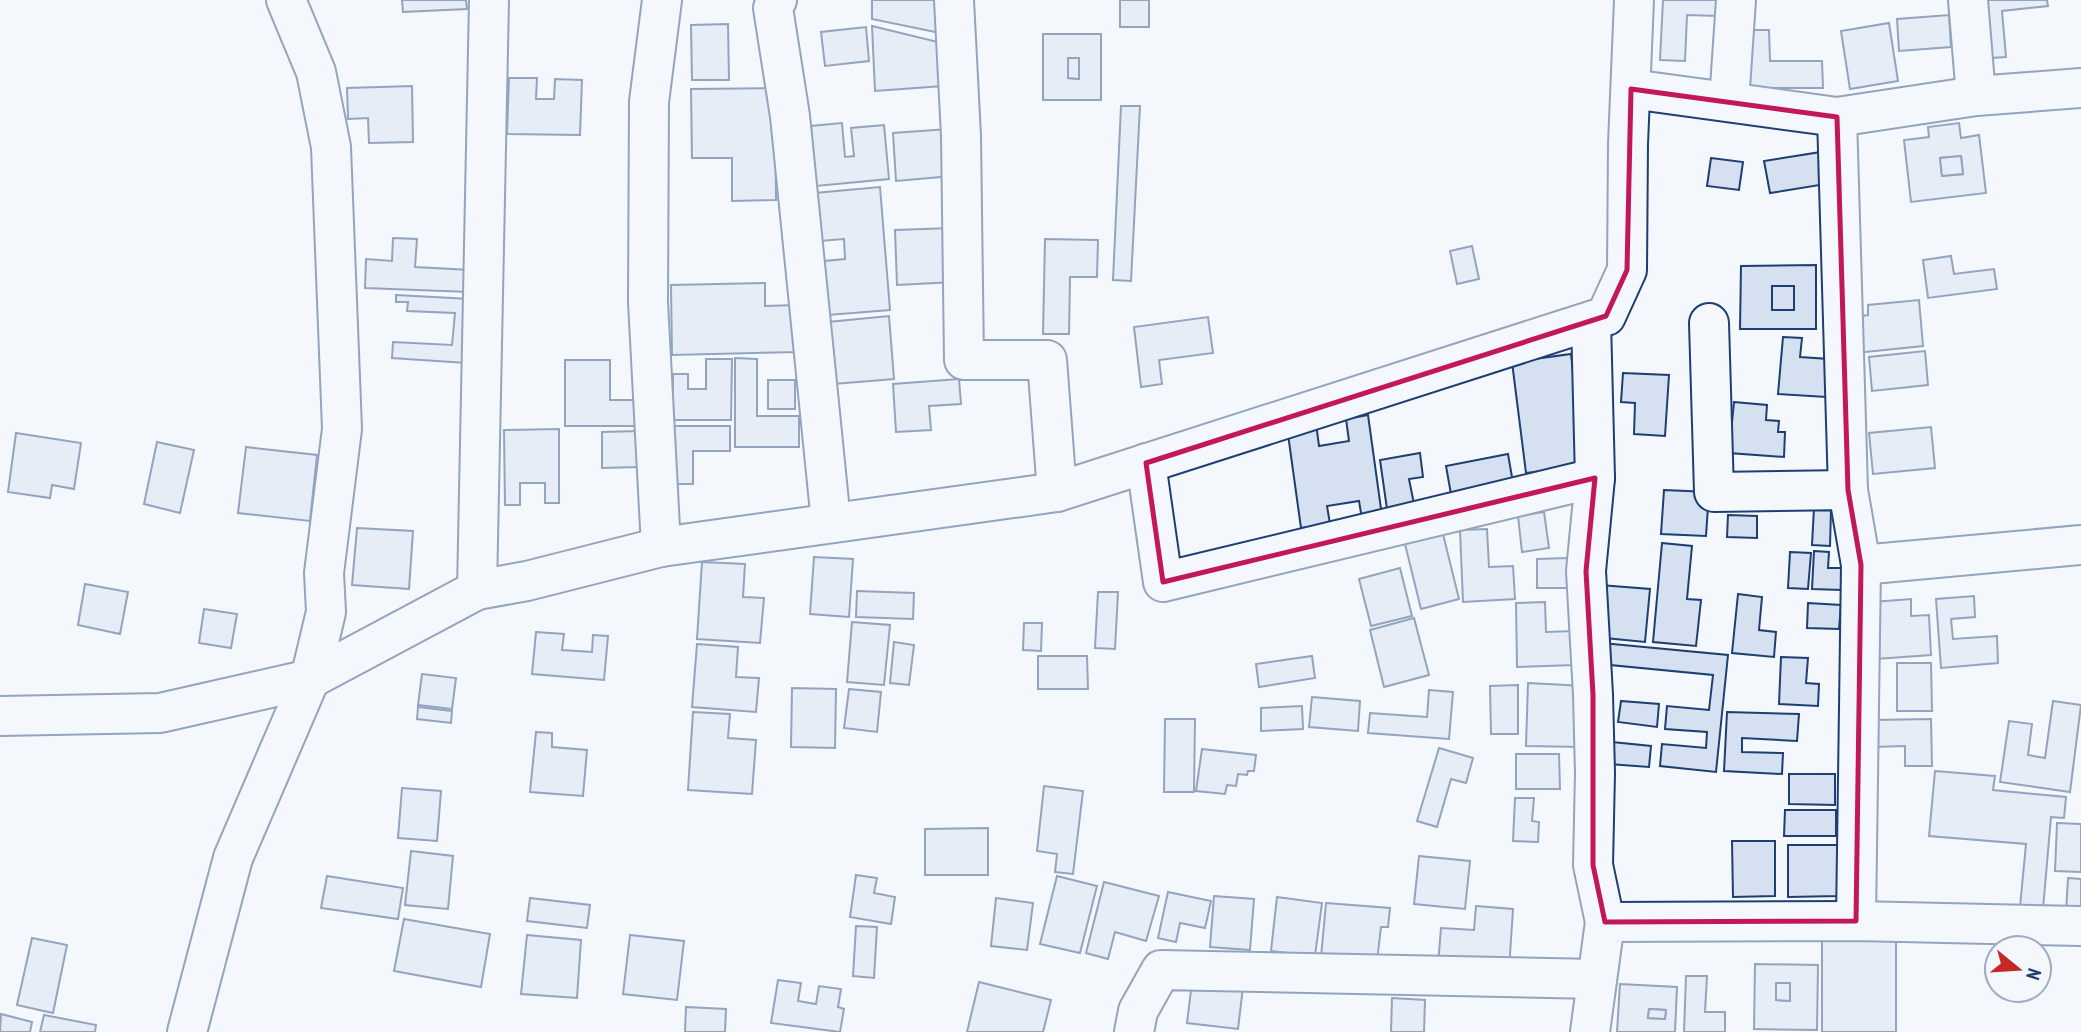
<svg xmlns="http://www.w3.org/2000/svg" width="2081" height="1032" font-family="'PT Sans Narrow',sans-serif">
	<rect width="100%" height="100%" fill="#f4f7fb"/>
	<g fill="#d5e0f0" stroke="#1d3f73" stroke-width="2" fill-rule="evenodd">
		<polygon points="402,0 466,0 467,9 403,12"/>
		<polygon points="872,0 942,0 945,34 872,19"/>
		<rect x="1120" y="0" width="29" height="27"/>
		<polygon points="1663,0 1719,0 1718,16 1687,15 1685,61 1660,60"/>
		<polygon points="1972,0 2047,0 2048,6 2002,11 2006,57 1977,59"/>
		<polygon points="1949,15 1951,47 1899,51 1897,19"/>
		<polygon points="1889,23 1898,81 1850,89 1841,31"/>
		<polygon points="728,24 729,80 692,80 691,25"/>
		<polygon points="872,26 942,43 943,86 875,91"/>
		<polygon points="866,27 869,61 825,66 821,32"/>
		<polygon points="1746,30 1769,30 1770,61 1822,61 1823,88 1746,88"/>
		<path d="M 1043,34 L 1101,34 L 1101,100 L 1043,100 ZM 1068,58 L 1079,58 L 1079,79 L 1068,78 Z"/>
		<polygon points="1068,58 1079,58 1079,79 1068,78"/>
		<polygon points="509,78 537,78 536,99 554,99 555,79 582,80 580,135 507,134"/>
		<polygon points="412,86 413,142 369,143 368,118 348,119 347,88"/>
		<polygon points="775,88 776,200 732,201 732,158 692,158 691,89"/>
		<polygon points="1121,106 1140,106 1131,281 1113,280"/>
		<polygon points="842,123 845,157 854,156 851,128 884,125 889,179 816,186 811,126"/>
		<path d="M 1959,123 L 1961,138 L 1979,135 L 1986,193 L 1911,202 L 1904,140 L 1929,137 L 1928,127 ZM 1961,156 L 1963,174 L 1942,176 L 1940,158 Z"/>
		<polygon points="948,129 952,176 896,181 893,133"/>
		<polygon points="1821,152 1826,184 1770,193 1764,161"/>
		<polygon points="1961,156 1963,174 1942,176 1940,158"/>
		<polygon points="1711,158 1743,162 1739,190 1707,186"/>
		<polygon points="880,187 890,310 828,315 824,261 845,259 844,239 820,241 815,193"/>
		<polygon points="951,228 954,282 897,285 895,230"/>
		<polygon points="393,238 417,239 415,267 471,270 469,292 365,288 366,259 392,261"/>
		<polygon points="1045,239 1098,240 1097,277 1070,277 1069,334 1043,334"/>
		<polygon points="1472,246 1479,279 1457,284 1450,251"/>
		<polygon points="1951,256 1954,274 1994,269 1997,289 1928,298 1923,260"/>
		<path d="M 1816,265 L 1816,329 L 1740,329 L 1741,266 ZM 1772,286 L 1794,286 L 1794,310 L 1772,310 Z"/>
		<polygon points="765,283 765,306 798,305 799,352 672,355 671,285"/>
		<rect x="1772" y="286" width="22" height="24"/>
		<polygon points="396,295 470,299 466,363 392,358 393,342 452,345 455,313 407,311 408,302 396,302"/>
		<polygon points="1919,300 1923,346 1856,353 1853,317 1868,315 1868,305"/>
		<polygon points="889,316 894,379 834,384 828,322"/>
		<polygon points="1208,317 1213,353 1159,360 1162,384 1141,387 1134,327"/>
		<polygon points="1783,337 1802,338 1800,357 1829,359 1826,397 1778,394"/>
		<polygon points="1925,351 1928,385 1872,391 1869,357"/>
		<polygon points="1571,354 1584,466 1526,473 1512,362"/>
		<polygon points="735,358 757,359 757,416 799,416 799,447 735,447"/>
		<polygon points="706,359 732,359 731,420 673,420 673,374 688,374 688,389 706,389"/>
		<polygon points="565,360 610,360 610,400 638,400 639,426 565,426"/>
		<polygon points="1623,373 1669,375 1665,436 1634,434 1635,403 1621,402"/>
		<polygon points="959,379 961,404 929,406 931,430 896,432 893,384"/>
		<rect x="768" y="380" width="27" height="29"/>
		<polygon points="1734,402 1767,405 1766,420 1779,421 1778,432 1785,432 1784,457 1729,453"/>
		<polygon points="1368,415 1382,516 1362,519 1359,501 1327,506 1330,524 1301,528 1287,427 1316,423 1319,446 1349,441 1346,419"/>
		<polygon points="667,426 730,426 730,451 693,451 693,484 667,484"/>
		<polygon points="1931,427 1935,468 1873,474 1869,433"/>
		<polygon points="559,429 559,503 545,503 545,483 520,483 520,505 505,505 504,430"/>
		<polygon points="638,431 638,467 602,468 602,432"/>
		<polygon points="16,433 81,443 74,489 52,485 50,498 8,492"/>
		<polygon points="157,442 194,450 180,513 144,504"/>
		<polygon points="246,447 317,455 310,521 238,513"/>
		<polygon points="1420,453 1423,477 1409,479 1414,504 1387,509 1380,460"/>
		<polygon points="1508,454 1513,483 1451,494 1446,466"/>
		<polygon points="1664,490 1709,492 1706,536 1661,534"/>
		<polygon points="1814,508 1831,509 1830,546 1812,545"/>
		<polygon points="1544,512 1549,548 1522,552 1518,516"/>
		<polygon points="1728,515 1757,516 1757,538 1727,537"/>
		<polygon points="357,528 413,531 409,589 352,585"/>
		<polygon points="1487,529 1489,567 1513,566 1515,599 1463,602 1460,530"/>
		<polygon points="1442,530 1459,599 1421,609 1404,540"/>
		<polygon points="1662,543 1692,546 1687,599 1701,600 1696,646 1653,642"/>
		<polygon points="1814,551 1829,552 1828,568 1844,568 1842,590 1812,589"/>
		<polygon points="1790,552 1811,553 1808,589 1788,588"/>
		<polygon points="814,557 853,559 849,617 810,614"/>
		<polygon points="1568,558 1567,567 1577,588 1537,588 1537,559"/>
		<polygon points="702,562 745,564 743,597 764,598 760,643 697,639"/>
		<polygon points="1400,568 1412,616 1371,626 1359,579"/>
		<polygon points="85,584 128,592 120,634 78,625"/>
		<polygon points="1600,585 1650,589 1645,642 1595,637"/>
		<polygon points="857,591 914,593 913,619 856,617"/>
		<polygon points="1098,592 1118,592 1115,649 1095,648"/>
		<polygon points="1738,594 1762,597 1759,630 1776,632 1774,657 1732,653"/>
		<polygon points="1974,596 1975,617 1951,619 1953,639 1997,636 1998,663 1941,668 1936,599"/>
		<polygon points="1911,599 1911,616 1929,615 1931,655 1876,659 1872,602"/>
		<polygon points="1545,602 1546,632 1574,631 1575,665 1517,667 1516,603"/>
		<polygon points="1808,603 1841,605 1839,629 1807,628"/>
		<polygon points="204,609 237,614 231,648 199,643"/>
		<polygon points="1414,618 1429,675 1384,687 1370,630"/>
		<polygon points="852,622 890,625 884,685 847,682"/>
		<polygon points="1024,623 1042,623 1041,651 1023,650"/>
		<polygon points="536,632 564,634 562,650 592,652 593,635 608,636 604,680 532,674"/>
		<polygon points="894,642 914,645 909,685 890,683"/>
		<polygon points="1602,643 1728,655 1716,772 1660,766 1662,744 1706,748 1707,732 1665,729 1667,706 1709,710 1713,675 1600,664"/>
		<polygon points="697,644 738,647 736,677 759,678 756,712 692,707"/>
		<polygon points="1038,656 1087,656 1088,689 1038,689"/>
		<polygon points="1312,656 1315,678 1259,687 1256,664"/>
		<polygon points="1781,657 1808,658 1806,683 1819,684 1818,706 1779,704"/>
		<polygon points="1897,663 1931,663 1932,711 1897,711"/>
		<polygon points="422,674 456,678 452,709 418,705"/>
		<polygon points="1528,683 1584,686 1582,747 1526,746"/>
		<polygon points="1518,685 1518,734 1491,734 1490,686"/>
		<polygon points="792,688 836,689 835,748 791,747"/>
		<polygon points="849,689 881,692 877,732 844,728"/>
		<polygon points="1429,690 1453,692 1449,739 1368,733 1370,713 1427,717"/>
		<polygon points="1312,697 1360,701 1358,731 1309,727"/>
		<polygon points="1621,701 1659,704 1657,727 1618,722"/>
		<polygon points="2053,701 2081,705 2070,792 2000,782 2009,721 2032,724 2028,755 2045,758"/>
		<polygon points="1302,706 1303,729 1261,731 1261,708"/>
		<polygon points="418,707 452,711 451,723 417,719"/>
		<polygon points="693,712 730,714 728,738 756,740 752,794 688,790"/>
		<polygon points="1727,712 1799,714 1797,741 1742,738 1742,752 1783,753 1782,774 1724,771"/>
		<polygon points="1165,719 1195,719 1194,792 1164,792"/>
		<polygon points="1931,719 1932,766 1905,766 1905,746 1873,747 1873,720"/>
		<polygon points="536,732 552,733 552,747 587,750 583,796 530,792"/>
		<polygon points="1612,742 1651,746 1649,767 1609,764"/>
		<polygon points="1439,748 1473,758 1466,783 1451,779 1437,827 1417,821"/>
		<polygon points="1202,749 1256,755 1254,771 1248,771 1247,775 1238,774 1236,786 1227,785 1225,794 1196,791"/>
		<polygon points="1516,754 1559,754 1560,789 1516,789"/>
		<polygon points="1935,771 1995,776 1993,790 2066,797 2064,818 2051,817 2043,909 2020,907 2026,844 1929,836"/>
		<polygon points="1789,774 1835,774 1835,805 1789,804"/>
		<polygon points="1044,786 1083,791 1073,874 1055,872 1057,854 1037,851"/>
		<polygon points="402,788 441,791 437,841 398,838"/>
		<polygon points="1515,798 1534,798 1532,821 1539,822 1538,842 1513,841"/>
		<polygon points="1785,810 1836,810 1836,836 1784,836"/>
		<polygon points="2057,823 2081,824 2081,872 2055,871"/>
		<polygon points="988,828 988,875 925,875 925,829"/>
		<polygon points="1732,841 1775,841 1775,896 1733,897"/>
		<polygon points="1788,845 1839,845 1839,896 1788,897"/>
		<polygon points="411,851 453,856 448,909 405,905"/>
		<polygon points="1419,856 1470,861 1465,909 1414,904"/>
		<polygon points="856,875 877,878 874,893 895,897 891,924 850,917"/>
		<polygon points="327,876 403,888 398,919 321,908"/>
		<polygon points="1057,876 1097,886 1080,953 1040,944"/>
		<polygon points="2068,878 2081,879 2081,914 2066,913"/>
		<polygon points="1104,882 1159,896 1146,941 1115,932 1108,959 1086,953"/>
		<polygon points="1168,892 1211,901 1205,928 1180,923 1176,942 1158,938"/>
		<polygon points="1214,896 1254,899 1250,950 1210,947"/>
		<polygon points="1277,897 1322,903 1315,956 1271,951"/>
		<polygon points="530,898 590,905 587,928 527,921"/>
		<polygon points="996,898 1033,903 1027,950 991,946"/>
		<polygon points="1326,903 1390,908 1388,927 1381,927 1377,961 1321,957"/>
		<polygon points="1476,906 1513,909 1509,970 1438,965 1441,928 1474,930"/>
		<polygon points="404,919 490,934 481,987 394,971"/>
		<polygon points="856,926 877,927 874,978 853,976"/>
		<polygon points="527,935 581,940 577,998 521,994"/>
		<polygon points="630,935 684,941 677,1000 623,994"/>
		<polygon points="32,938 67,945 53,1013 17,1005"/>
		<rect x="1822" y="941" width="74" height="91"/>
		<path d="M 1755,964 L 1818,965 L 1817,1030 L 1754,1029 ZM 1776,983 L 1790,983 L 1790,1001 L 1776,1000 Z"/>
		<polygon points="1686,976 1707,976 1705,1012 1725,1012 1725,1032 1684,1032"/>
		<polygon points="778,980 801,983 798,1001 816,1004 819,986 841,989 838,1007 844,1009 840,1032 771,1023"/>
		<polygon points="979,982 1051,1000 1043,1032 967,1032"/>
		<polygon points="1192,982 1243,987 1238,1029 1187,1023"/>
		<polygon points="1776,983 1790,983 1790,1001 1776,1000"/>
		<path d="M 1620,984 L 1677,987 L 1675,1032 L 1617,1032 ZM 1649,1009 L 1666,1010 L 1665,1019 L 1648,1018 Z"/>
		<polygon points="1392,998 1425,1000 1424,1032 1391,1032"/>
		<polygon points="686,1007 726,1009 725,1032 685,1032"/>
		<polygon points="1649,1009 1666,1010 1665,1019 1648,1018"/>
		<polygon points="1,1014 32,1022 30,1032 0,1032"/>
		<polygon points="44,1015 96,1025 95,1032 40,1032"/>
	</g>
	<g fill="none" stroke-linecap="round" stroke-linejoin="round">
		<defs>
			<g id="minor">
				<polyline points="777,0 773,8 790,116 831,522"/>
				<polyline points="954,0 961,136 964,360 1047,360 1057,492"/>
				<polyline points="1968,0 1976,96"/>
				<polyline points="1631,89 1837,117 1976,96 2081,88"/>
				<polyline points="1729,102 1736,0"/>
				<polyline points="1837,117 1848,490"/>
				<polyline points="1591,321 1595,478 1586,571 1593,695 1595,773 1593,865 1605,922"/>
				<polyline points="1709,323 1714,492 1848,490 1861,565 2081,545"/>
				<polyline points="1146,463 1163,582 1595,478"/>
				<polyline points="661,547 648,302 649,102 662,0"/>
				<polyline points="477,590 489,0"/>
				<polyline points="0,716 160,713 310,679 477,590 527,581 661,547 1057,492 1606,316 1627,270 1628,144 1634,0"/>
				<polyline points="1856,921 1861,565"/>
				<polyline points="187,1032 233,858 310,679 326,612 324,573 342,429 331,147 316,72 286,0"/>
				<polyline points="1134,1032 1138,1011 1161,970 1597,979"/>
				<polyline points="1590,1032 1605,922 1856,921 2081,926"/>
			</g>
		</defs>
		<use href="#minor" stroke="#1d3f73" stroke-width="42"/>
		<use href="#minor" stroke="#f4f7fb" stroke-width="38"/>
	</g>
	<path d="M0 0H2081V1032H0ZM 1631,89 L 1837,117 L 1848,490 L 1861,565 L 1856,921 L 1605,922 L 1593,865 L 1593,695 L 1586,571 L 1595,478 L 1163,582 L 1146,463 L 1606,316 L 1627,270 Z" fill="#f4f7fb" fill-opacity=".55" fill-rule="evenodd"/>
	<path fill="none" stroke="#c2185b" stroke-width="5" stroke-linejoin="round" d="M 1631,89 L 1837,117 L 1848,490 L 1861,565 L 1856,921 L 1605,922 L 1593,865 L 1593,695 L 1586,571 L 1595,478 L 1163,582 L 1146,463 L 1606,316 L 1627,270 Z"/>
	<g transform="translate(2018 969) rotate(108)"><circle r="33" fill="#f4f7fb" stroke="#9eadc5" stroke-width="2"/>
	<path d="M0-5L12 26L0 18L-12 26Z" fill="#c62828"/>
	<text y="-10" font-size="19" font-weight="bold" text-anchor="middle" fill="#1d3f73">N</text>
	</g>
</svg>
